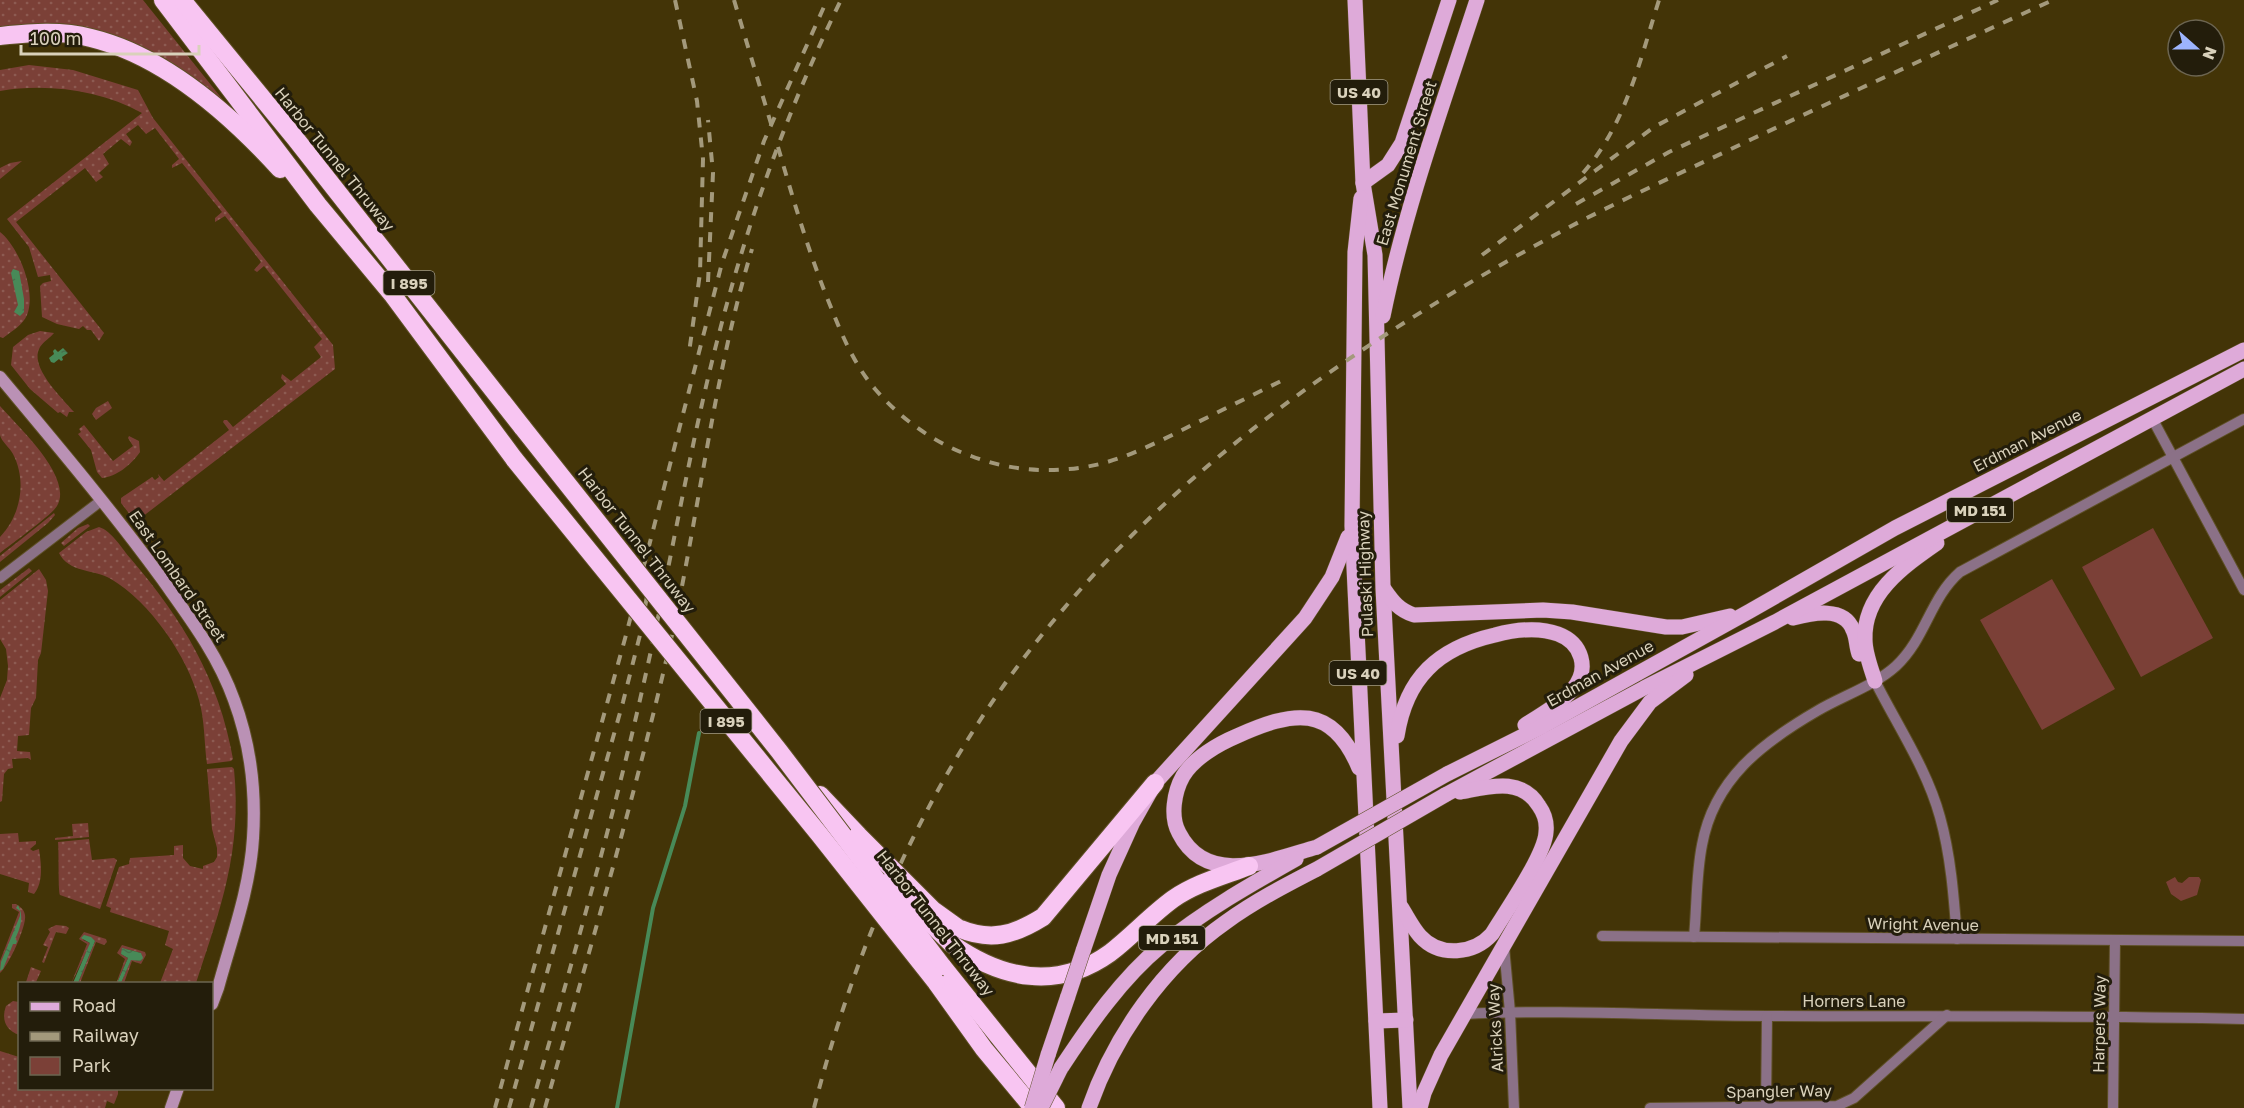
<svg xmlns="http://www.w3.org/2000/svg" width="2244" height="1108" font-family="'Golos Text',sans-serif">
	<defs>
		<pattern id="grass-dots" width="8" height="8" patternUnits="userSpaceOnUse" patternTransform="scale(1.5)"><rect width="8" height="8" fill="#7b4037"/><path d="M2 2h.1M6 6h.1" fill="none" stroke="#8d5b52" stroke-width="1.8" stroke-linecap="round"/></pattern>
		<pattern id="water-ripples" width="26" height="14" patternUnits="userSpaceOnUse" patternTransform="scale(1.5)"><rect width="26" height="14" fill="#488a58"/><path d="M2 4q2-2 4 0t4 0M15 11q2-2 4 0t4 0" fill="none" stroke="#46704d"/></pattern>
	</defs>
	<rect width="100%" height="100%" fill="#433407"/>
	<g fill="url(#grass-dots)">
		<polygon points="0,0 143,0 223,100 150,53 0,30"/>
		<path d="M 29,65 L 73,70 L 138,90 L 153,118 L 333,345 L 335,369 L 142,517 L 146,523 L 141,529 L 121,503 L 121,498 L 152,477 L 155,480 L 159,477 L 158,474 L 164,481 L 229,430 L 223,422 L 224,420 L 227,420 L 233,427 L 286,384 L 281,378 L 282,374 L 291,381 L 321,357 L 314,347 L 322,339 L 264,266 L 257,272 L 254,270 L 261,262 L 225,216 L 215,222 L 215,218 L 222,212 L 182,163 L 172,168 L 172,165 L 179,159 L 155,128 L 146,134 L 138,125 L 126,134 L 132,142 L 130,146 L 121,139 L 103,154 L 109,164 L 99,173 L 103,177 L 96,182 L 85,168 L 16,222 L 104,333 L 99,341 L 91,330 L 87,330 L 83,326 L 79,329 L 57,324 L 42,317 L 40,286 L 43,283 L 51,281 L 50,275 L 38,277 L 29,247 L 7,219 L 142,113 C 100,90 47,83 0,91 L 0,70 Z"/>
		<polygon points="22,161 0,179 0,168 10,163"/>
		<path d="M 0,232 C 18,246 37,291 27,315 C 23,325 12,331 3,338 L 0,337 Z"/>
		<path d="M 40,331 L 54,333 C 50,338 44,341 40,347 C 28,366 62,398 74,412 L 69,412 L 67,417 L 60,412 L 58,413 L 30,389 L 11,365 L 13,347 L 28,335 Z"/>
		<polygon points="108,401 112,408 96,420 92,414 96,408"/>
		<path d="M 0,406 C 17,426 74,477 57,506 C 52,515 11,544 0,553 L 0,537 C 21,515 27,481 13,454 C 10,448 1,441 0,435 C 0,426 0,415 0,406 Z"/>
		<path d="M 84,425 L 113,461 L 133,446 L 128,438 L 129,436 L 139,441 L 140,452 C 132,464 116,477 102,478 L 97,472 L 91,450 L 78,434 L 81,432 L 79,429 Z"/>
		<polygon points="54,513 55,515 48,523 0,562 0,556"/>
		<polygon points="88,524 90,526 64,546 61,543 78,528"/>
		<path d="M 99,527 C 112,531 122,549 131,559 C 183,620 219,679 233,759 L 231,761 L 207,764 C 204,743 205,721 199,700 C 188,657 150,602 111,579 C 94,569 69,573 59,553 L 86,532 Z"/>
		<polygon points="29,568 32,571 0,597 0,590"/>
		<polygon points="39,569 46,580 48,591 41,653 38,660 36,698 31,708 29,735 18,736 17,751 30,752 31,760 28,758 12,759 13,768 8,769 4,774 2,801 0,802 0,698 7,680 8,666 6,649 0,639 0,600"/>
		<path d="M 232,767 L 234,769 C 242,851 221,907 196,983 L 160,983 L 173,949 L 165,945 L 169,931 L 110,912 L 111,908 L 106,906 L 119,867 L 129,864 L 130,858 L 174,855 L 174,846 L 183,845 L 183,858 L 190,866 L 203,869 L 203,866 L 214,862 L 217,857 L 217,848 L 212,829 L 207,769 Z"/>
		<polygon points="88,823 89,837 55,840 55,838 73,836 72,824"/>
		<path d="M 18,833 L 19,842 L 36,841 L 36,844 L 30,849 L 33,851 L 39,849 C 41,863 44,882 34,894 L 28,892 L 29,883 L 0,874 L 0,834 Z"/>
		<path d="M 89,839 L 92,860 L 114,858 L 117,860 L 100,909 L 60,895 C 58,892 59,851 58,842 Z"/>
		<path d="M 12,904 L 16,904 C 21,907 24,910 25,915 C 27,926 8,967 0,973 L 0,961 L 19,912 L 12,908 Z"/>
		<polygon points="56,925 66,926 69,928 66,934 56,932 44,963 42,962 48,947 43,945 50,932 48,929"/>
		<polygon points="84,932 106,939 107,942 104,945 96,942 80,983 78,983 95,941 87,936 83,940 90,943 89,947 71,984 87,944 79,939"/>
		<polygon points="122,945 145,952 146,955 141,964 132,961 124,983 121,983 131,959 139,961 142,960 141,953 126,949 121,954 128,958 117,983 116,984 125,959 117,953"/>
		<polygon points="31,967 41,971 36,982 39,983 27,983 26,982"/>
		<path d="M 13,1001 L 19,1002 L 19,1035 C 6,1030 1,1020 6,1006 Z"/>
		<polygon points="0,1051 19,1057 20,1088 118,1089 118,1094 114,1104 107,1101 105,1108 0,1108"/>
	</g>
	<g fill="#7b4037">
		<polygon points="2153,528 2213,638 2141,677 2082,567"/>
		<polygon points="2052,579 2115,689 2042,730 1980,620"/>
		<polygon points="2175,877 2178,882 2182,883 2189,877 2199,877 2201,880 2197,895 2181,901 2171,894 2166,882"/>
	</g>
	<g fill="url(#water-ripples)">
		<polygon points="13,269 19,271 24,299 24,312 20,316 14,312 18,305 11,273"/>
		<polygon points="63,348 68,353 62,357 63,360 61,361 59,359 54,363 51,362 49,358 54,354 53,351 55,349 58,352"/>
		<path d="M 18,905 C 24,916 21,927 15,939 L 17,941 L 16,944 L 13,944 L 3,969 L 0,971 L 1,962 L 20,916 L 20,911 L 16,908 Z"/>
		<polygon points="84,935 91,937 95,941 78,983 73,983 90,943 81,938"/>
		<polygon points="122,948 141,953 143,958 141,961 131,960 121,983 117,983 128,958 121,954"/>
	</g>
	<g fill="none" stroke-linecap="round" stroke-linejoin="round">
		<polyline stroke="#488a58" stroke-width="4" points="617,1108 653,908 685,806 699,733"/>
		<defs>
			<g id="street">
				<polyline points="2152,418 2244,590"/>
				<polyline points="0,578 102,500"/>
				<path d="M 1875,681 C 1897,725 1927,769 1940,817 C 1951,856 1954,899 1957,939"/>
				<polyline points="1602,936 2244,941"/>
				<path d="M 1694,937 C 1697,906 1696,875 1702,845 C 1714,779 1762,743 1817,711 C 1842,696 1874,686 1896,666 C 1926,638 1930,598 1960,572 L 2244,419"/>
				<polyline points="1504,947 1510,1012 1514,1108"/>
				<path d="M 1464,1014 C 1565,1009 1667,1016 1768,1016 C 1927,1017 2085,1015 2244,1019"/>
				<polyline points="1650,1108 1837,1106 1854,1098 1947,1015"/>
				<polyline points="1766,1108 1767,1016"/>
				<polyline points="2113,1108 2115,940"/>
			</g>
			<g id="secondary">
				<path d="M 0,377 C 55,443 111,509 162,579 C 189,617 218,655 234,700 C 250,743 256,792 253,838 C 250,889 231,940 218,988 L 212,1004"/>
				<polyline points="171,1108 178,1088"/>
			</g>
			<g id="primary">
				<polyline points="1355,0 1363,183 1375,255 1383,588 1410,1108"/>
				<polyline points="1363,183 1388,165 1402,143 1449,0"/>
				<polyline points="1361,198 1355,252 1352,526 1380,1108"/>
				<path d="M 1383,316 C 1405,208 1443,104 1477,0"/>
				<path d="M 1384,589 C 1393,602 1399,610 1414,615 L 1543,610 L 1572,612 L 1666,627 L 1682,627 L 1730,616"/>
				<path d="M 1793,618 C 1812,613 1844,606 1853,630 C 1857,638 1856,646 1859,654"/>
				<path d="M 1875,681 C 1871,668 1865,653 1865,640 C 1863,594 1904,566 1937,543"/>
				<path d="M 1397,736 C 1406,678 1438,648 1495,635 C 1514,630 1539,627 1558,634 C 1582,643 1590,669 1573,689 C 1560,704 1541,715 1525,725"/>
				<polyline points="1447,774 1543,726 1750,611 1895,528 2244,350"/>
				<polyline points="1445,795 1644,688 1775,622 2244,369"/>
				<path d="M 1317,847 C 1271,860 1207,888 1179,833 C 1170,817 1174,792 1183,776 C 1194,758 1218,744 1237,736 C 1293,711 1332,703 1359,768"/>
				<path d="M 1401,907 C 1407,916 1412,927 1420,936 C 1440,958 1474,954 1492,934 C 1506,911 1545,855 1546,832 C 1547,823 1544,813 1539,806 C 1521,776 1488,787 1460,792"/>
				<polyline points="1083,951 1109,875 1133,822 1155,783 1305,618 1332,577 1348,537"/>
				<polyline points="1376,1021 1406,1020"/>
				<polyline points="1048,1055 1068,996"/>
				<path d="M 1061,1068 C 1090,1024 1121,979 1162,945 C 1204,911 1250,885 1296,859"/>
				<path d="M 1089,1108 C 1114,1036 1163,966 1226,922 C 1255,901 1286,885 1317,869"/>
				<polyline points="1420,1108 1424,1093 1441,1055 1621,741 1650,702 1686,675"/>
			</g>
			<g id="highway">
				<polyline points="163,0 318,205 392,294 515,460"/>
				<polyline points="182,0 295,138 523,428"/>
				<path d="M 0,36 C 31,33 60,30 91,38 C 165,56 230,114 280,169"/>
				<polyline points="820,795 858,835"/>
				<path d="M 958,928 C 991,942 1014,935 1043,917 L 1155,783"/>
				<path d="M 952,944 C 1002,979 1057,991 1110,953 C 1132,936 1151,915 1173,899 C 1196,883 1223,876 1249,866"/>
				<polyline points="942,966 1056,1108"/>
				<polyline points="936,982 984,1049 1033,1108"/>
			</g>
		</defs>
		<use href="#street" stroke="#5e5027" stroke-width="12"/>
		<use href="#secondary" stroke="#5e5027" stroke-width="14"/>
		<use href="#primary" stroke="#5e5027" stroke-width="16"/>
		<use href="#highway" stroke="#5e5027" stroke-width="20"/>
		<use href="#street" stroke="#8b7187" stroke-width="10"/>
		<use href="#secondary" stroke="#ba91b5" stroke-width="12"/>
		<use href="#primary" stroke="#deaad9" stroke-width="15"/>
		<use href="#highway" stroke="#f8c5f2" stroke-width="18"/>
		<g stroke="#a3997b" stroke-width="4" stroke-dasharray="10 10" stroke-linecap="butt">
			<polyline points="675,0 697,101 703,159 700,273 689,353"/>
			<polyline points="734,0 772,127"/>
			<path d="M 778,147 C 794,202 810,257 832,310 C 843,338 856,367 875,389 C 901,419 934,443 971,456 C 1013,472 1057,474 1100,464 C 1131,456 1160,441 1188,427 C 1220,411 1253,395 1285,379"/>
			<path d="M 1583,173 C 1626,124 1640,60 1659,0"/>
			<polyline points="1576,204 1669,152 1998,0"/>
			<polyline points="1482,255 1654,127 1787,56"/>
			<polyline points="708,282 713,173 708,120"/>
			<polyline points="495,1108 626,635 722,263 764,141 827,0"/>
			<polyline points="509,1108 623,702 640,635 654,557"/>
			<path d="M 531,1108 C 570,967 612,826 644,682 C 671,564 690,443 721,326 C 750,214 790,104 841,0"/>
			<path d="M 545,1108 C 589,951 636,794 672,635 C 700,506 714,375 752,249"/>
			<path d="M 814,1108 C 860,928 939,755 1060,613 C 1200,447 1388,323 1579,222 C 1636,193 1694,167 1752,139 C 1852,92 1952,46 2053,0"/>
		</g>
		<defs>
			<g id="primary-bridge">
				<polyline points="1317,847 1447,774"/>
				<polyline points="1317,869 1445,795"/>
				<polyline points="1068,996 1083,951"/>
				<polyline points="1032,1108 1048,1055"/>
				<polyline points="1041,1108 1061,1068"/>
			</g>
			<g id="highway-bridge">
				<polyline points="523,428 779,751 942,966"/>
				<polyline points="515,460 819,834 936,982"/>
				<polyline points="858,835 933,910 958,928"/>
				<polyline points="892,879 917,910 952,944"/>
			</g>
		</defs>
		<use href="#primary-bridge" stroke="#5e5027" stroke-width="16" stroke-linecap="butt"/>
		<use href="#highway-bridge" stroke="#5e5027" stroke-width="20" stroke-linecap="butt"/>
		<use href="#primary-bridge" stroke="#deaad9" stroke-width="15"/>
		<use href="#highway-bridge" stroke="#f8c5f2" stroke-width="18"/>
	</g>
	<g text-anchor="middle" dominant-baseline="central" stroke-width="6" stroke-linejoin="round" paint-order="stroke">
		<g fill="#231d0b" stroke="#a29b86" stroke-width="1.5">
			<rect x="1330.5" y="80" width="57" height="24" rx="4.5"/>
			<rect x="383.5" y="271" width="51" height="24" rx="4.5"/>
			<rect x="1947" y="498" width="66" height="24" rx="4.5"/>
			<rect x="1329.5" y="661" width="57" height="24" rx="4.5"/>
			<rect x="700.5" y="709" width="51" height="24" rx="4.5"/>
			<rect x="1139" y="926" width="66" height="24" rx="4.5"/>
		</g>
		<g font-size="15" font-weight="bold" fill="#d9d1bb">
			<text x="1359" y="92">US 40</text>
			<text x="409" y="283">I 895</text>
			<text x="1980" y="510">MD 151</text>
			<text x="1358" y="673">US 40</text>
			<text x="726" y="721">I 895</text>
			<text x="1172" y="938">MD 151</text>
		</g>
		<g font-size="16" fill="#d9d1bb" stroke="#231d0b">
			<text transform="translate(335 159) rotate(51)">Harbor Tunnel Thruway</text>
			<text transform="translate(1406 163) rotate(-73)">East Monument Street</text>
			<text transform="translate(2027 440) rotate(-27)">Erdman Avenue</text>
			<text transform="translate(637 540) rotate(52)">Harbor Tunnel Thruway</text>
			<text transform="translate(1365 574) rotate(-92)">Pulaski Highway</text>
			<text transform="translate(178 576) rotate(55)">East Lombard Street</text>
			<text transform="translate(1600 673) rotate(-29)">Erdman Avenue</text>
			<text transform="translate(936 923) rotate(52)">Harbor Tunnel Thruway</text>
			<text transform="translate(1923 924) rotate(1)">Wright Avenue</text>
			<text x="1854" y="1001">Horners Lane</text>
			<text transform="translate(2099 1024) rotate(-89)">Harpers Way</text>
			<text transform="translate(1495 1028) rotate(-93)">Alricks Way</text>
			<text transform="translate(1779 1091) rotate(-1)">Spangler Way</text>
		</g>
	</g>
	<rect x="18" y="982" width="195" height="108" fill="#231d0b" stroke="#6c6551" stroke-width="1.5"/>
	<rect x="30" y="1002" width="30" height="9" fill="#deaad9" stroke="#6c6551" stroke-width="1.5"/>
	<text x="72" y="1012" font-size="18" fill="#d9d1bb">Road</text>
	<rect x="30" y="1032" width="30" height="9" fill="#a3997b" stroke="#6c6551" stroke-width="1.5"/>
	<text x="72" y="1042" font-size="18" fill="#d9d1bb">Railway</text>
	<rect x="30" y="1057" width="30" height="18" fill="#7b4037" stroke="#6c6551" stroke-width="1.5"/>
	<text x="72" y="1072" font-size="18" fill="#d9d1bb">Park</text>
	<g transform="translate(2196 48) rotate(111)"><circle r="28" fill="#231d0b" stroke="#6c6551" stroke-width="1.5"/>
	<path d="M0-4.5L10 22L0 15L-10 22Z" fill="#9db4fd"/>
	<text y="-9" font-size="16" font-weight="bold" text-anchor="middle" fill="#d9d1bb">N</text>
	</g>
	<path d="M21 45v9h178v-9" fill="none" stroke="#d9d1bb" stroke-width="3"/>
	<text x="30" y="45" font-size="18" fill="#d9d1bb" stroke="#231d0b" stroke-width="4.5" paint-order="stroke">100 m</text>
</svg>
